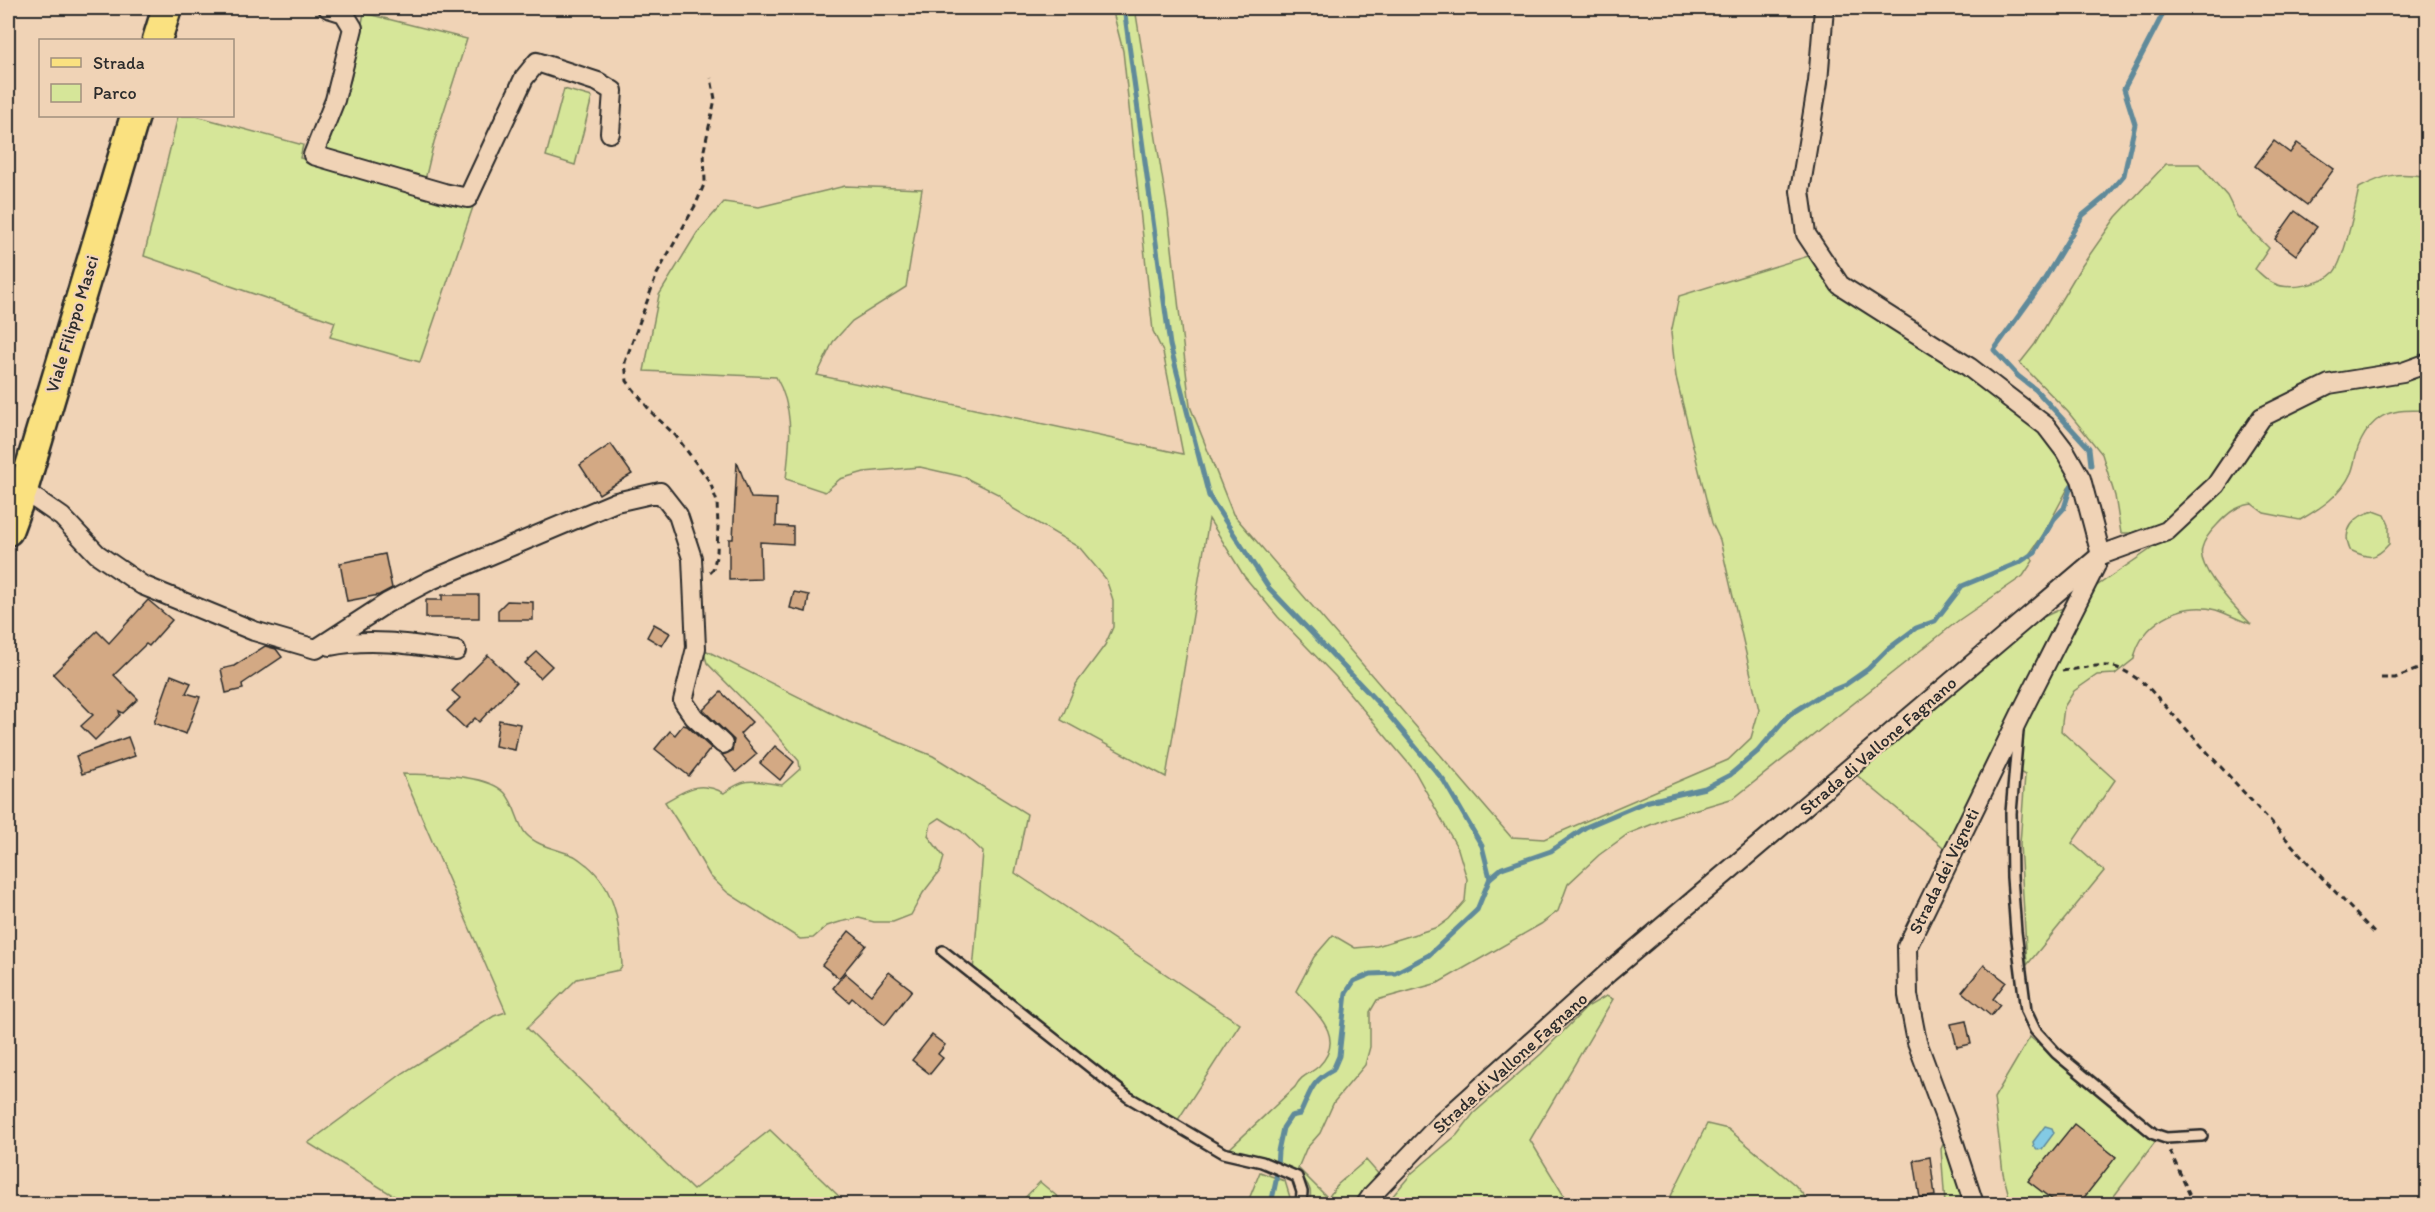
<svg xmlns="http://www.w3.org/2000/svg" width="2435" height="1212" font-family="Itim,sans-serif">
	<rect width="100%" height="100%" fill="#f0d3b6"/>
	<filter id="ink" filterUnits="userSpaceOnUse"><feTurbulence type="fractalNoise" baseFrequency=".0167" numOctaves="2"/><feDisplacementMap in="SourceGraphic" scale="12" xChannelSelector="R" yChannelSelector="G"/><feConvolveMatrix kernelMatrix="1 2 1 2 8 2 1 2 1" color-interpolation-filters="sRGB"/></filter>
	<g filter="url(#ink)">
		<g fill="#d6e699" stroke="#808862" stroke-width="1.5">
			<path d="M 1112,8 L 1135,8 L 1168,213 L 1190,406 L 1233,514 L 1511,837 L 1544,839 L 1728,760 L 1751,738 L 1759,710 L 1720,540 L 1712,523 L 1676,377 L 1671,333 L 1679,296 L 1815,254 L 1969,375 L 2046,431 L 2074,477 L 2043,535 L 2030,553 L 2033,561 L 2023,576 L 1959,620 L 1734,798 L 1670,817 L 1628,834 L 1599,855 L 1568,884 L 1558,911 L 1541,924 L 1438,983 L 1377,1000 L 1370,1012 L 1370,1047 L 1365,1065 L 1334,1102 L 1320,1133 L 1306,1149 L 1298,1168 L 1328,1198 L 1337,1185 L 1366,1160 L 1381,1177 L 1362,1204 L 1310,1204 C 1310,1200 1311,1194 1310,1190 C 1301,1162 1248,1156 1224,1154 L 1295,1087 C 1302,1074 1309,1075 1319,1066 C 1347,1037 1316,1013 1296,991 L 1314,957 L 1333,935 L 1355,948 L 1377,946 L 1438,927 L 1449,919 L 1465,901 L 1467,879 L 1458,849 L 1414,770 L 1335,676 L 1278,617 L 1244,576 L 1209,519 L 1166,777 L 1061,720 L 1076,684 L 1105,645 L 1113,627 L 1113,600 L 1106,579 L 1080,548 L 1012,508 L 998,494 L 964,477 L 920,467 L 864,472 L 840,479 L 825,492 L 786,479 C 790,441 795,411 776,377 L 644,371 L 659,295 L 697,233 L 724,202 L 759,207 L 845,186 L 922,189 L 906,287 L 852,321 L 833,342 L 817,375 L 1183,454 L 1163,352 L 1153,331 L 1123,51 Z"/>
			<polygon points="364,13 467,39 434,142 425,180 322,154 351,79"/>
			<polygon points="564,89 592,97 575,165 546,156"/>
			<polygon points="178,116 196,116 303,145 300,158 473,207 420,362 330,337 335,322 144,256"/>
			<path d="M 2166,164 L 2199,164 L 2227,196 L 2237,216 L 2269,248 L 2255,269 C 2260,273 2266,280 2273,283 C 2288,291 2322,285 2334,272 C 2345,259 2355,206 2359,188 C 2386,174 2398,172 2427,177 L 2427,359 L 2260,415 L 2213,481 L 2162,525 L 2145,533 L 2121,533 L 2115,496 L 2102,454 L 2068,412 L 2020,363 L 2035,344 L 2079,270 L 2116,217 Z"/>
			<path d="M 2427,366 L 2427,410 C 2393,410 2375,410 2359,445 C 2355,454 2355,464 2351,473 C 2341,495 2321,508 2300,520 L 2264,513 L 2252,504 C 2236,506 2228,513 2217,525 C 2212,530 2204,540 2202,548 C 2196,569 2237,610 2251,624 C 2239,620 2228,614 2216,610 C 2181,600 2140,624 2134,659 L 2115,674 L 2097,675 L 2074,691 L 2064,707 L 2061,731 L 2115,780 L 2072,843 L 2104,871 L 2027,965 L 2020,844 L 2025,775 L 2010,767 L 2007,732 L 1948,851 L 1853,772 L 2037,620 L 2067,606 L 2170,536 L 2263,420 L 2324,391 Z"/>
			<path d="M 2374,511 L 2385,515 L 2389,524 L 2389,544 C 2375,560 2369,559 2350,550 C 2341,530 2355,515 2374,511 Z"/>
			<path d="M 703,649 L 849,722 L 933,756 L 1027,814 L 1015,873 L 1240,1024 L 1174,1126 L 973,971 L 983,852 L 961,831 L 940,818 L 931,824 L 928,836 L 944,857 L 940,871 L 923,893 L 911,915 L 893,922 L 874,922 L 859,918 L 840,922 L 827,926 L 813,938 L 800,939 L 728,893 L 710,876 L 685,833 L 665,802 C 687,789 699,780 724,793 C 747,776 754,781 782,785 L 800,769 L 799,761 L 772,729 L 707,663 Z"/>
			<path d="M 403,774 C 429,775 487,773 505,793 C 516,805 517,824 526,834 C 538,847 558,849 572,855 C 578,857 582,862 587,865 C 618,891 620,930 622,966 L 619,970 L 577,979 L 527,1028 L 693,1190 L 770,1130 L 847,1204 L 407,1204 L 308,1143 L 403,1073 L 494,1016 L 506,1012 Z"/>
			<polygon points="1606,996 1613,999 1530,1140 1569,1204 1386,1204 1412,1173 1457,1135 1474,1113 1541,1054 1587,1007"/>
			<polygon points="2030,1037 2155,1142 2108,1204 2011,1204 2003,1173 1994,1098"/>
			<polygon points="1707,1124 1728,1129 1795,1185 1811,1204 1667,1204"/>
			<polygon points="1946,1138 1967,1204 1945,1204 1941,1149"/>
			<polygon points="1260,1172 1285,1181 1292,1204 1247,1204"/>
			<polygon points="1040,1182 1066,1204 1019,1204"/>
		</g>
		<polygon fill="#83cae4" stroke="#608a9a" stroke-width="1.5" points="2045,1126 2052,1128 2054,1133 2042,1149 2038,1150 2034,1146 2033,1142"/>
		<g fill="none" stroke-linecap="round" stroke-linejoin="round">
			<g stroke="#608a9a" stroke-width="5">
				<polyline points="1124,8 1170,345 1209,496 1269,588 1382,707 1444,781 1482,846 1490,878"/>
				<polyline points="2091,465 2089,448 2036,390 2018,376 1994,350 2041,285 2083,215 2105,197 2124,175 2135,124 2124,89 2166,8"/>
				<path d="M 1271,1204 L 1276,1181 L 1278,1151 L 1283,1128 L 1291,1116 L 1300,1114 C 1311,1092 1310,1082 1333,1070 L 1339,1056 L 1346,993 L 1354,981 L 1371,974 L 1395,973 L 1429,955 L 1477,910 L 1490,878 L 1502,868 L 1551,851 L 1586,827 L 1645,802 L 1705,788 L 1730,775 L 1758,751 L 1789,715 L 1819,696 L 1845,685 L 1868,669 L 1888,649 L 1916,628 L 1935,621 L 1962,586 L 2020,562 L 2035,552 L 2054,519 L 2064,508 L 2071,486"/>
			</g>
		</g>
		<g fill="#d3a984" stroke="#2b2b2b" stroke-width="1.5">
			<polygon points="2274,141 2290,153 2297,143 2334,169 2307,205 2255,166"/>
			<polygon points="2295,211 2317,227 2296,255 2275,239"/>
			<polygon points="611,444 632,474 599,494 580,465"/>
			<polygon points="737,462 751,498 777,499 776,526 793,527 793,544 760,542 761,579 729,580 729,539 733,539"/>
			<polygon points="385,554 392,588 379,595 347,601 340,563"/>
			<polygon points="794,592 809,595 806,612 790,608"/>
			<polygon points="442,595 479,595 479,618 426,618 426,600 442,600"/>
			<polygon points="148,600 172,620 149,646 146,644 114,675 138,699 123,713 119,711 120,715 95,740 81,726 93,715 53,674 97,631 109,643"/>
			<polygon points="507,601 533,602 533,620 498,620 498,610"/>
			<polygon points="654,624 670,633 662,646 647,637"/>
			<polygon points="265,646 276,649 282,657 242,684 243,689 226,693 221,669 234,666"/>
			<polygon points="537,652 552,666 540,678 525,663"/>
			<polygon points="488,655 516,683 479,722 475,718 465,728 447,711 460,698 452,691"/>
			<polygon points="171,675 191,683 186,693 200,697 186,734 154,723"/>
			<polygon points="721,692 752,722 740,734 757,754 736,772 722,755 732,751 734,740 703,710"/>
			<polygon points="499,720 520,724 515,750 495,746"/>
			<polygon points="683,725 687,726 711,748 689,776 655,749 670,731 675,735"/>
			<polygon points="128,737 135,756 82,774 76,756"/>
			<polygon points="775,746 794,762 780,780 760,763"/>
			<polygon points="849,931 866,945 839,978 822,965"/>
			<polygon points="1984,965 2006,982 1993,999 2000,1005 1991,1016 1962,992"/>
			<polygon points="889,972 912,990 885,1025 852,998 849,1002 833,988 845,973 871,995"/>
			<polygon points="1966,1021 1971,1044 1957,1047 1951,1024"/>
			<polygon points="932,1035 945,1045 938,1054 943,1058 930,1074 912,1060"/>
			<polygon points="2074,1124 2116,1157 2079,1204 2058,1204 2028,1181"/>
			<polygon points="1930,1157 1935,1196 1920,1198 1914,1160"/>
		</g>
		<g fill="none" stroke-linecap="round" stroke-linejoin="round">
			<defs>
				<g id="lane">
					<polyline points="2018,731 2011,813 2012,877 2016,932 2026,1011 2035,1030 2056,1053 2154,1134 2166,1138 2202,1136"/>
					<polyline points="943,951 1128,1097 1223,1153 1262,1162 1297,1177 1302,1192 1301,1204"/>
				</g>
				<g id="street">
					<polyline points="328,8 344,13 353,28 335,100 313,155 444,193 468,198 524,78 537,62 598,82 613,91 610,133"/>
					<polyline points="1824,8 1818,82 1800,191 1806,234 1840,285 1969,367 2046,426 2065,451 2081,479 2101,555"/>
					<polyline points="23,490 62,517 97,554 142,585 254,631 316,649 387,603 431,580 616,502 660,492 678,515 692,558 696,648 683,701 694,717 723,744"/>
					<path d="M 330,646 C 371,637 415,645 456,651"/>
					<polyline points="1366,1204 1372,1195 1440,1124 1608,973 2101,555 2167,531 2216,485 2262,417 2329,384 2403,372 2428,363"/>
					<polyline points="1974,1204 1950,1131 1917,1042 1908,995 1907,947 2022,711 2096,565"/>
				</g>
				<g id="primary">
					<polyline points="157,40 167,8"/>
					<polyline points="8,531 23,490 135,116"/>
				</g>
			</defs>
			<use href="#lane" stroke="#2b2b2b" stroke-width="14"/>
			<use href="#street" stroke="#2b2b2b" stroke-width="22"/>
			<use href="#primary" stroke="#2b2b2b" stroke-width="33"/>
			<g stroke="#2b2b2b" stroke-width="3" stroke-dasharray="6 4.5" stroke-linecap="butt">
				<polyline points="710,572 713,569 717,553 718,526 717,502 710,482 676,436 652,413 627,381 625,362 657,274 696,204 705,182 704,150 715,99 711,78"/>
				<path d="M 2062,671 C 2105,665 2112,658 2148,687 L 2310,865 L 2377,936"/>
				<polyline points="2381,678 2395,678 2428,665"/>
				<polyline points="2170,1151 2194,1204"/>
			</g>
			<use href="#lane" stroke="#f0d3b6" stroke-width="9"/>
			<use href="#street" stroke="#f0d3b6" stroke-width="18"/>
			<use href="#primary" stroke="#fae180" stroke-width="28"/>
		</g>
	</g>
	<g text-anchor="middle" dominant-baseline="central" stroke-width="4.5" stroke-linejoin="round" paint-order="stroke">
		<g font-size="18" fill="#2b2b2b" stroke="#f0d3b6">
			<text transform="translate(72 324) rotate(-73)">Viale Filippo Masci</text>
			<text transform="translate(1878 746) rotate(-41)">Strada di Vallone Fagnano</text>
			<text transform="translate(1944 871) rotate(-64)">Strada dei Vigneti</text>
			<text transform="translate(1510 1063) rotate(-42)">Strada di Vallone Fagnano</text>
		</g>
	</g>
	<rect width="2435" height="1212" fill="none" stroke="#f0d3b6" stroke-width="30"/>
	<rect x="15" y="15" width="2405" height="1182" fill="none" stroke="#2b2b2b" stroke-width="2" filter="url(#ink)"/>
	<rect x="39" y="39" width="195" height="78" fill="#f0d3b6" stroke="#a1907e" stroke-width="1.5"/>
	<rect x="51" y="58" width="30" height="9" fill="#fae180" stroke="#a1907e" stroke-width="1.5"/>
	<text x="93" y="69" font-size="18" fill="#2b2b2b">Strada</text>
	<rect x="51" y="84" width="30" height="18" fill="#d6e699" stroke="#a1907e" stroke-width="1.5"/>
	<text x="93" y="99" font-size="18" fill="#2b2b2b">Parco</text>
</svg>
